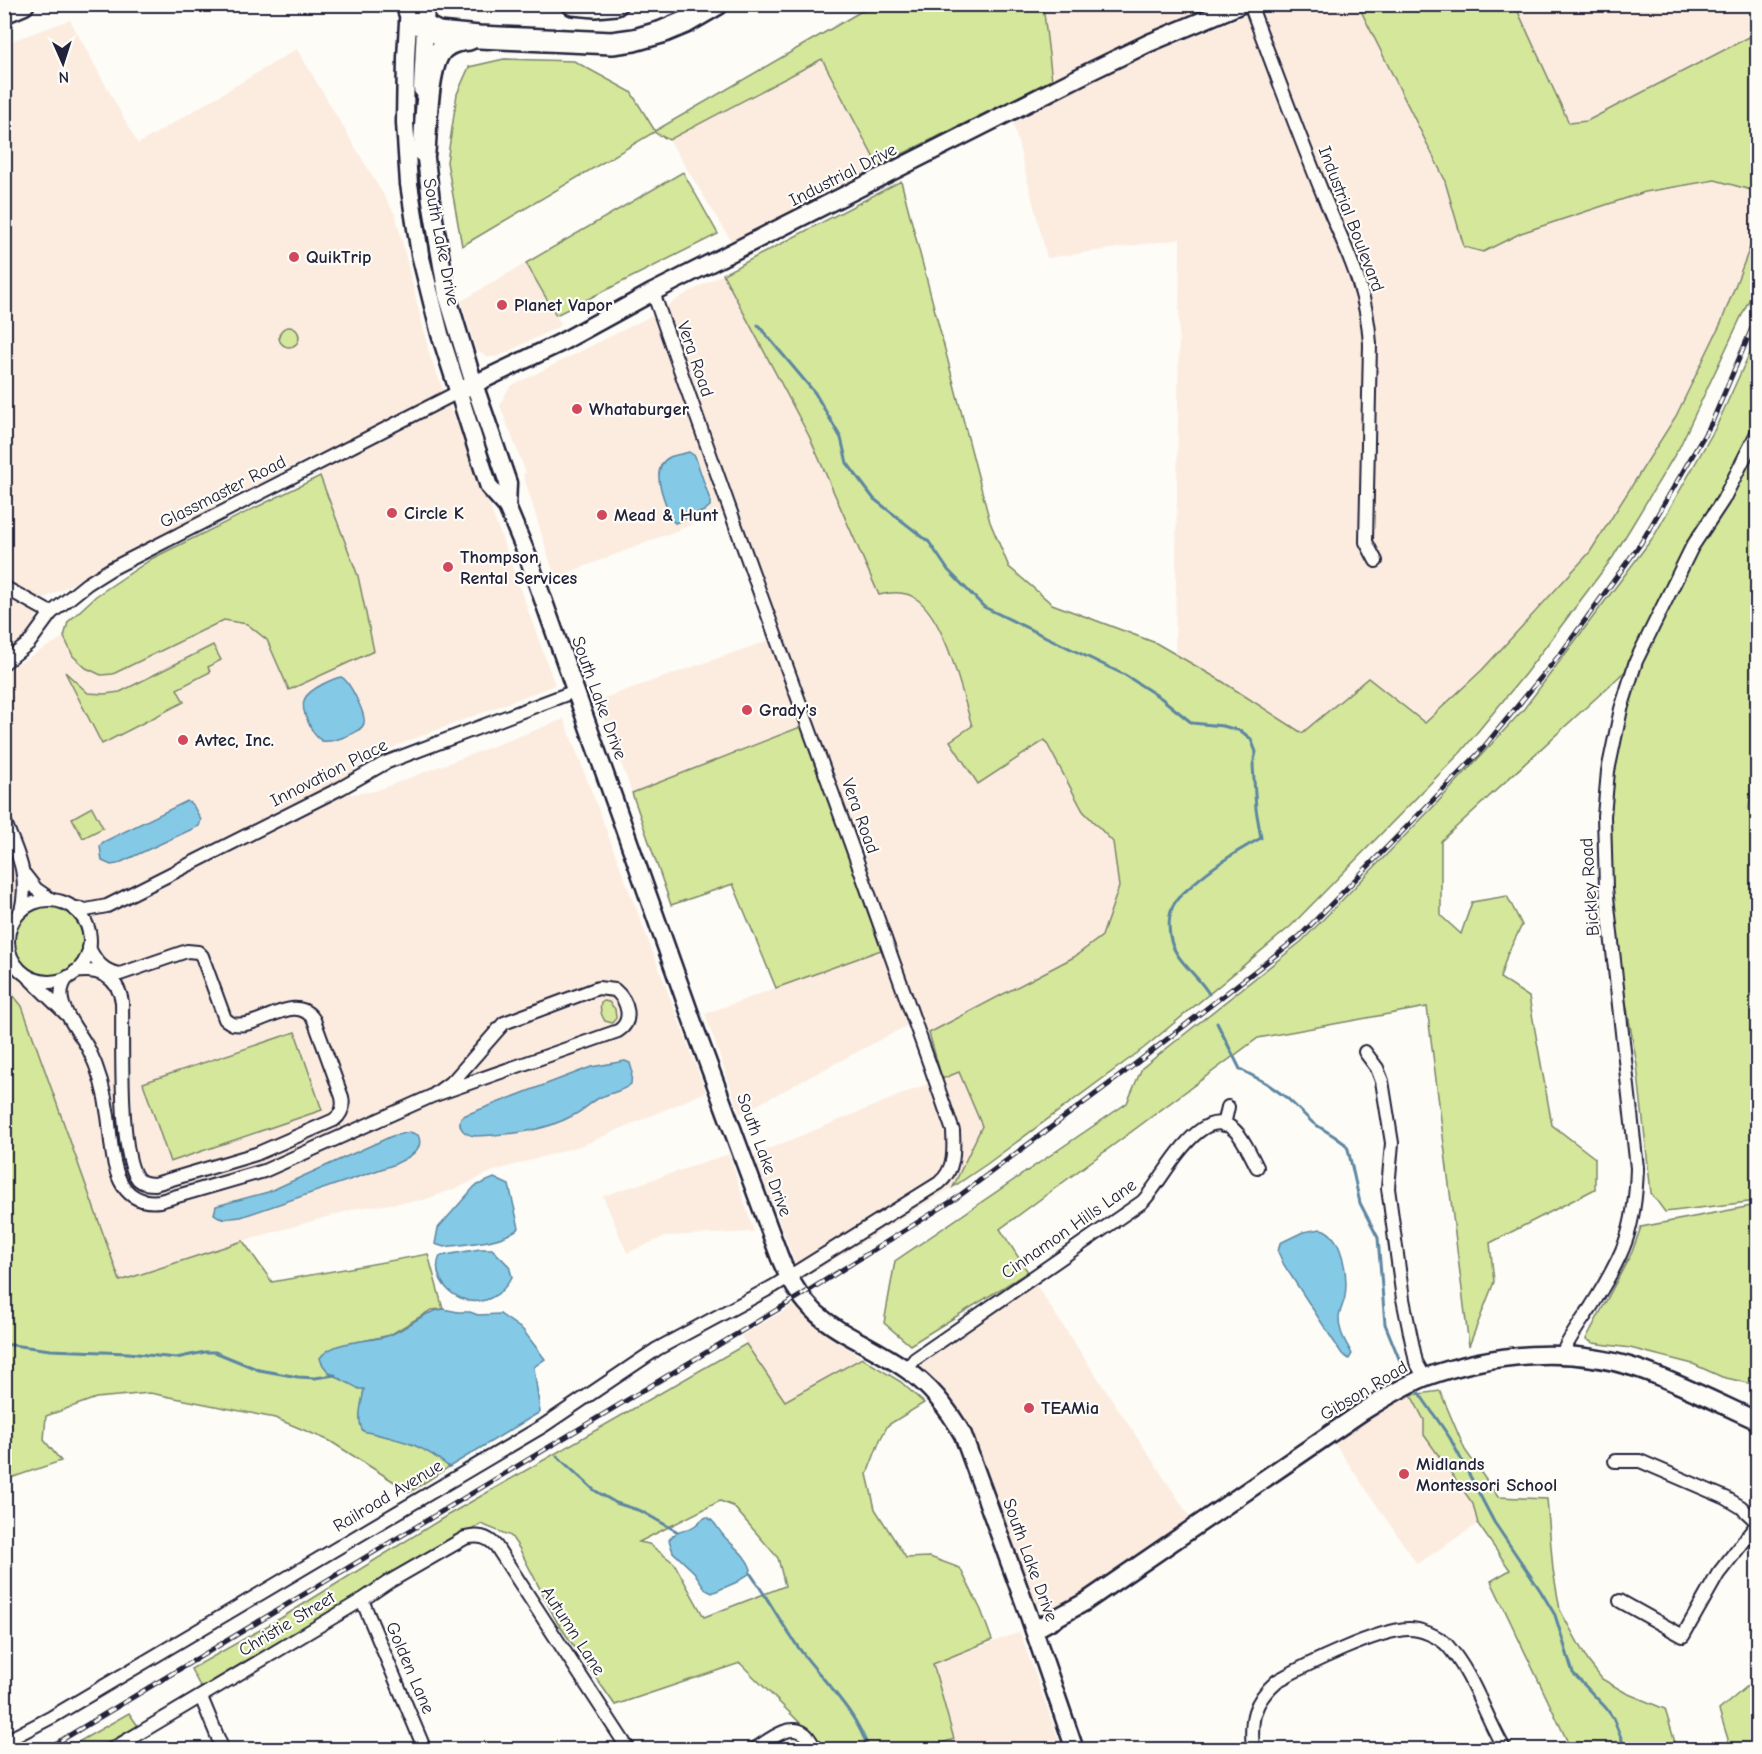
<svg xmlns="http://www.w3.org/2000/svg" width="1762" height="1754" font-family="'Comic Neue',sans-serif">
	<rect width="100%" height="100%" fill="#fdfcf7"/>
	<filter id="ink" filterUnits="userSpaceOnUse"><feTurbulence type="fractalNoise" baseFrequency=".0167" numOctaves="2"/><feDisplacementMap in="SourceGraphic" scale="12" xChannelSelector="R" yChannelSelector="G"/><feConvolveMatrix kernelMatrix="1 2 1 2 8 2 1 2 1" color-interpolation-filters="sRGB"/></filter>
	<g filter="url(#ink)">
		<g fill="#fcece0">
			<polygon points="1043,5 1230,5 1052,80"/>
			<polygon points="1271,5 1358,5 1444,178 1465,247 1483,252 1521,233 1645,192 1715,180 1751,190 1757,199 1757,229 1721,323 1676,416 1590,552 1482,670 1425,723 1368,678 1302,733 1220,680 1175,654 1180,239 1047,258 1013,123 1112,69"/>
			<polygon points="1515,5 1757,5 1757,33 1587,121 1569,123"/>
			<polygon points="70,20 138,144 297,49 396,216 430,356 499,530 555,685 398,745 360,766 336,784 343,793 351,794 375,791 564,719 706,1092 583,1145 491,1172 462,1186 424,1200 358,1208 243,1241 120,1281 22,1006 4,984 5,671 64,637 73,656 113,674 223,620 247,624 267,640 290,690 320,476 306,459 171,533 43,599 32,630 21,643 5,655 5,43"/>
			<polygon points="823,59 878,166 732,242 669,140"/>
			<polygon points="526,263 562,325 497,357 487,357 476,350 461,301"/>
			<polygon points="723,274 809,436 879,595 894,591 917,599 942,631 972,726 950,741 978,783 1045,739 1083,811 1113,842 1119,887 1102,936 1074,957 929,1033 908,1025 740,1114 705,1014 880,950 801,727 632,793 598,700 770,640 722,513 555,578 523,474 526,473 500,406 505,394 511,386 655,314 682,296"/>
			<polygon points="959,1071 982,1126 953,1187 804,1278 793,1258 754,1155"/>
			<polygon points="729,1154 754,1232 666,1236 627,1253 603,1196"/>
			<polygon points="1036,1285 1190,1517 1056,1611 1049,1611 1042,1609 1035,1602 977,1446 962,1415 915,1365"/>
			<polygon points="797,1303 813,1320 862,1358 785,1401 741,1336"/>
			<polygon points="1411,1395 1424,1420 1424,1435 1473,1504 1478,1524 1417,1564 1335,1444 1367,1418"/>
			<polygon points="1020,1632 1062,1749 924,1750 954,1738 933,1664"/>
		</g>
		<g fill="#d4e79b" stroke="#7b846b" stroke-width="1.5" fill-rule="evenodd">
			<polygon points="885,4 1043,5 1052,80 878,166 822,59 669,140 654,132 462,246 447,162 457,94 469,67 504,59 574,61 631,92 655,131 860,12"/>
			<polygon points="1358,5 1515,5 1569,123 1587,121 1757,33 1757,199 1751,190 1715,180 1645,192 1521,233 1483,252 1464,247 1444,178"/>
			<polygon points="683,172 718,234 556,315 526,263"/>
			<path d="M 901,181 L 990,522 L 1009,567 L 1052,604 L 1156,643 L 1220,680 L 1302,733 L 1368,678 L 1425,723 L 1482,670 L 1590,552 L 1676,416 L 1721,323 L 1757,229 L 1757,283 L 1679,448 L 1613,557 L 1525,674 L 1461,752 L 1291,926 L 1144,1048 L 987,1164 L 953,1187 L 982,1126 L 959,1072 L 942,1079 L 929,1033 L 1074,957 L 1102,936 L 1119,887 L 1113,842 L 1083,811 L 1045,740 L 978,784 L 950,741 L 972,726 C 961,690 947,624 918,600 C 907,591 891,592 879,595 L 809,436 L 723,274 Z"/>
			<circle cx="289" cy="337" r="10"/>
			<polygon points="1757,337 1758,779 1753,778 1749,808 1758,836 1757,1201 1665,1212 1651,1193 1637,1065 1606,888 1604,816 1635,662 1441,841 1441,916 1461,934 1472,902 1507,896 1522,925 1507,955 1500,978 1529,997 1552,1125 1595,1158 1595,1189 1490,1243 1494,1282 1469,1346 1427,1007 1258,1038 1000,1229 1028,1272 910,1345 884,1323 895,1261 1127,1103 1142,1068 1302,941 1435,805 1523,710 1654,536 1716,427"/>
			<polygon points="320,476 358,576 374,651 289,690 267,640 247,624 224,620 113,674 101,675 86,668 73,656 64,637 68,622 96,596 153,558"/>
			<polygon points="213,645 221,660 208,667 210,672 177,689 184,702 102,744 65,672 88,693 104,694 120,692"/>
			<polygon points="803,726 881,950 776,988 733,884 671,905 632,793"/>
			<polygon points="92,807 103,828 83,838 72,818"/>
			<circle cx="49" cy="941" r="37"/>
			<polygon points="4,984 22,1006 120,1281 243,1241 272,1282 428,1254 443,1309 431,1310 390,1335 336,1347 329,1373 359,1388 364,1389 360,1417 379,1435 401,1439 432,1452 449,1467 410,1492 330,1441 275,1418 150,1393 96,1398 46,1416 44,1440 61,1461 5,1480"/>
			<path d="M 604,1001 L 609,1002 L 615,1009 L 616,1018 L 612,1023 L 605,1021 C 601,1015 599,1010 601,1003 Z"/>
			<polygon points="295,1032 322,1110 170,1162 143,1083"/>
			<polygon points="1757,1205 1757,1385 1722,1377 1693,1364 1630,1348 1593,1343 1586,1339 1632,1252 1641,1227"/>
			<path d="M 746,1344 L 785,1401 L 862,1358 L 901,1382 L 924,1403 L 888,1425 L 880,1440 L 867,1474 L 875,1509 L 906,1558 L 930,1557 L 960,1568 L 981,1610 L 992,1640 L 933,1664 L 954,1739 L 924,1749 L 819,1749 L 809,1732 L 740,1663 L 615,1705 L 557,1622 L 519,1548 L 511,1536 L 481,1524 L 202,1690 L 191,1669 L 281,1618 L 448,1515 ZM 720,1501 L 733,1506 L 778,1558 L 785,1586 L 704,1617 L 674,1563 L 649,1544 L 639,1542 Z"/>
			<polygon points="1440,1391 1465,1450 1498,1497 1547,1499 1553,1570 1560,1610 1588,1661 1602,1679 1626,1693 1665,1709 1677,1749 1571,1749 1491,1581 1510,1570 1478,1524 1473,1504 1424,1435 1424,1420 1411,1395"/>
			<polygon points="1757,1678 1757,1749 1731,1749 1719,1710"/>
			<polygon points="129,1713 138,1726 96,1749 66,1749"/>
		</g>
		<g fill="#84c9e5" stroke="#5d86a1" stroke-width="1.5">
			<path d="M 689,452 L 695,456 L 710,500 L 710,506 L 704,511 L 675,523 L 671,519 C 666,502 647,468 670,457 C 675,455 683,454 689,452 Z"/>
			<path d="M 341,677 C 349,680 366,714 364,723 C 362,733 331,743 322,741 C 314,736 312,730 308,722 C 298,701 304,694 323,684 C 329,681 335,678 341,677 Z"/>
			<polygon points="187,801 193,805 201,820 199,826 117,864 111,865 102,861 100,846 103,842"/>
			<path d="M 625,1061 L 630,1063 L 632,1070 L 631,1084 C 622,1092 612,1092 601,1097 C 592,1101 584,1110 574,1115 C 543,1132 509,1135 474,1136 C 464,1134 457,1128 461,1117 L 468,1114 L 591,1067 Z"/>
			<path d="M 410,1132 L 418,1135 C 426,1151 405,1159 393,1165 L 241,1217 L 222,1219 L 214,1214 L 216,1206 L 268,1192 L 392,1136 Z"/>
			<path d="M 494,1178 L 509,1185 L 519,1228 C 499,1244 468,1243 444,1247 L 435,1244 L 438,1228 L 475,1186 Z"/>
			<path d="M 1321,1229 C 1343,1235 1348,1276 1345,1296 C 1344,1304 1339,1311 1339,1319 C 1339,1333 1346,1342 1352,1354 L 1349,1359 L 1342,1354 L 1284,1265 L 1278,1252 L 1280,1243 L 1303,1232 Z"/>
			<path d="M 480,1249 L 492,1249 L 509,1266 L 512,1277 C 483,1328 425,1288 440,1256 Z"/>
			<path d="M 443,1309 L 458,1312 L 470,1312 L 478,1315 L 500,1314 L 523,1330 L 545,1359 L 534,1367 L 540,1412 L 449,1467 C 419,1442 399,1440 363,1431 C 356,1419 362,1403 364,1389 L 359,1389 C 345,1380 324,1375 320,1358 C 334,1339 369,1343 390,1335 C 409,1328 422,1312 443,1309 Z"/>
			<path d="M 707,1517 C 715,1521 717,1528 723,1535 C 733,1547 745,1553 751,1569 L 750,1573 L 737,1582 L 712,1593 L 706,1590 L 694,1572 L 673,1552 L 669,1540 C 675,1531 682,1532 691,1528 C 698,1525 700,1519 707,1517 Z"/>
		</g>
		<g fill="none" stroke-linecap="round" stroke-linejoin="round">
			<g stroke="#5d86a1" stroke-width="3">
				<path d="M 758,325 L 815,393 L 841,438 L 847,463 L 874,499 L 929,542 L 948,570 L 984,607 L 1125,675 L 1161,698 L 1192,723 L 1223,726 L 1241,731 L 1251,739 L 1256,752 L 1253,765 L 1256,809 L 1261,838 C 1235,852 1211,867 1189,888 C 1185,892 1179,896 1176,901 C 1168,911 1168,929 1171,941 C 1177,962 1198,975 1209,994"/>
				<polyline points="1217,1023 1240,1069 1266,1083 1287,1098 1313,1123 1334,1136 1345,1144 1348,1149 1360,1203 1378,1238 1385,1324 1404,1371"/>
				<polyline points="4,1344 51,1350 128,1353 176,1358 205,1352 215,1352 259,1370 298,1377 315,1378 335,1375"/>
				<polyline points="1419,1393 1450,1438 1494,1522 1540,1590 1555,1615 1573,1673 1606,1708 1613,1718 1626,1750"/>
				<polyline points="557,1456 594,1490 616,1503 641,1511 678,1532"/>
				<path d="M 750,1573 C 767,1597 781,1623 798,1647 C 824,1683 854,1707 869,1750"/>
			</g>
			<defs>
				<g id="street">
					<path d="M 1250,4 C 1274,69 1298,133 1324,197 C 1345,248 1367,287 1370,344 L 1366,542 L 1376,561"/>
					<polyline points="4,587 51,613 87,584 111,569 464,389"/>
					<polyline points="4,663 29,643 51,613"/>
					<path d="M 4,820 C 17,853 30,874 21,911"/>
					<polyline points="25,875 36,889 52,900"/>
					<circle cx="49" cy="941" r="41"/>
					<polyline points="72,907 86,910 107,906 341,788 385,763 575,691"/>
					<path d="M 75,972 C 99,968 118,977 122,1002 C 123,1037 118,1156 138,1179 C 143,1184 149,1184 155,1184 L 256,1154 L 334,1120 C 342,1114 344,1107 342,1097 L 314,1020 C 295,990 260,1030 233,1024 C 230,1023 228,1021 225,1019 L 202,956 L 198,952 L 187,951 L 120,974 C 104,972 96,962 89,948"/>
					<path d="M 68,977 C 48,1000 78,1028 89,1050 C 99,1070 105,1093 108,1116 C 113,1149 110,1207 160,1201 L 264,1171 L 432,1096 L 618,1031 C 634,1021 628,1001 615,990 L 598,988 L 504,1023 L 454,1080 L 432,1096"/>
					<polyline points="31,980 66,1014"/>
					<polyline points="1365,1052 1377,1068 1382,1081 1392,1143 1388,1188 1403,1299 1416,1362 1425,1378"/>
					<polyline points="1224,1125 1228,1107"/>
					<path d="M 1562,1354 C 1569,1338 1581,1322 1591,1307 C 1624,1254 1635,1231 1637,1168 L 1606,888 L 1604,816 L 1608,771 L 1621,709 L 1636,661 L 1692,547 L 1723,500 L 1758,431"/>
					<path d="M 907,1369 L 915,1359 L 1142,1202 C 1162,1184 1203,1091 1239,1135 C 1246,1144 1252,1157 1257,1167"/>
					<polyline points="1615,1461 1640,1461 1726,1498 1741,1507 1758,1523"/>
					<polyline points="362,1600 425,1750"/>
					<polyline points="1620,1601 1683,1636 1718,1574 1758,1523"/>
					<polyline points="201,1697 223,1750"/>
					<path d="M 4,1742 L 52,1717 L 543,1426 L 657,1349 L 774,1286 L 939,1183 C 955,1170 954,1151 953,1131 C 856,851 750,573 653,292"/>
					<path d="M 111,1750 L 362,1600 L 387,1583 L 465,1538 C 478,1535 487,1536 496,1546 L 629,1750"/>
					<path d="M 753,1750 C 766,1743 789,1721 805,1734 C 810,1738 813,1745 816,1750"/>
					<path d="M 1253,1750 C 1250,1719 1253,1702 1277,1681 C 1305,1665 1379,1629 1409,1629 C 1421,1629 1438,1636 1447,1645 C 1473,1674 1485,1716 1505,1750"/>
				</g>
				<g id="secondary">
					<path d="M 409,4 L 406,58 L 405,123 L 409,184 L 420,254 L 440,334 L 489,487 L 507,507 L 528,557 L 696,1031 L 780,1258 C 810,1331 850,1330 907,1370 C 932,1387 949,1410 963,1435 L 1028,1613 L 1075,1750"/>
					<polyline points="422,89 426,4"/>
					<polyline points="424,142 431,201 447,295 474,384 508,483 507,507"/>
					<polyline points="466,388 560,343 653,292 1091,71 1149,43 1242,4"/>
					<path d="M 1034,1630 L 1085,1602 L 1362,1412 C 1383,1399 1403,1386 1426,1377 C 1492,1353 1569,1346 1636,1368 C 1678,1382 1718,1403 1758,1421"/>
				</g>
				<g id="highway">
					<polyline points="573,4 595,6 616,4"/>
					<polyline points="409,11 418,23 438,33 479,37 612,43 634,40 662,32 686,22 717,4"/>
					<polyline points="4,12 23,4"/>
					<path d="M 424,152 C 426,128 426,63 443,48 C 451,41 460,40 469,39"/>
				</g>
			</defs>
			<use href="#street" stroke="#22223b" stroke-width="16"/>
			<use href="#secondary" stroke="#22223b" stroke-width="21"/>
			<use href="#highway" stroke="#22223b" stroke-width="26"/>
			<use href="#street" stroke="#fdfcf7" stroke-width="12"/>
			<use href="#secondary" stroke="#fdfcf7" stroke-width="16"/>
			<use href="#highway" stroke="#fdfcf7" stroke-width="21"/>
			<defs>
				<polyline id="rail" points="45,1750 800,1296 955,1199 1121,1075 1300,936 1478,754 1562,652 1641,543 1712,422 1758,314"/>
			</defs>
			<use href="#rail" stroke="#22223b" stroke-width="5"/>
			<use href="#rail" stroke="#fdfcf7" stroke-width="3" stroke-dasharray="9" stroke-linecap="butt"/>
		</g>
	</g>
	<g fill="#d1495b" stroke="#fdfcf7" stroke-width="2">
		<circle cx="294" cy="257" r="6"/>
		<circle cx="502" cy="305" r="6"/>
		<circle cx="577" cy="409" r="6"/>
		<circle cx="392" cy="513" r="6"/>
		<circle cx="602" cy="515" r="6"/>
		<circle cx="448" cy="567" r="6"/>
		<circle cx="747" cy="710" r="6"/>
		<circle cx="183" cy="740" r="6"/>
		<circle cx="1029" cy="1408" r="6"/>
		<circle cx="1404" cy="1474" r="6"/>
	</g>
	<g text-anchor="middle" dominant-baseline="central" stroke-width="4.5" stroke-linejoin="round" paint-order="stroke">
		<g font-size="18" fill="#22223b" stroke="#fdfcf7">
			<text transform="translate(843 175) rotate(-27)">Industrial Drive</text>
			<text transform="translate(1351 219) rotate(69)">Industrial Boulevard</text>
			<text transform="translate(441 242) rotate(79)">South Lake Drive</text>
			<text transform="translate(695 359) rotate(71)">Vera Road</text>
			<text transform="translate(223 492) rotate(-27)">Glassmaster Road</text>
			<text transform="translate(599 698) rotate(70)">South Lake Drive</text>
			<text transform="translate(329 773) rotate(-27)">Innovation Place</text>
			<text transform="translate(860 816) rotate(70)">Vera Road</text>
			<text transform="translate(1590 887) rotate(-94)">Bickley Road</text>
			<text transform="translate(764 1155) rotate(70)">South Lake Drive</text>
			<text transform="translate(1069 1229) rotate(-35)">Cinnamon Hills Lane</text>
			<text transform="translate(1364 1391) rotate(-31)">Gibson Road</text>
			<text transform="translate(388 1496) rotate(-31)">Railroad Avenue</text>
			<text transform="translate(1030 1560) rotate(70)">South Lake Drive</text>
			<text transform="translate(287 1624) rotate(-31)">Christie Street</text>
			<text transform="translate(573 1631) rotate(57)">Autumn Lane</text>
			<text transform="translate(410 1668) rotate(67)">Golden Lane</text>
		</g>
		<g font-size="18" font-weight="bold" fill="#22223b" stroke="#fdfcf7" text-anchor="start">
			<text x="306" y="257">QuikTrip</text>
			<text x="514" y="305">Planet Vapor</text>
			<text x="589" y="409">Whataburger</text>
			<text x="404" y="513">Circle K</text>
			<text x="614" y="515">Mead &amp; Hunt</text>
			<text x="460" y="557">Thompson<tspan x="460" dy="21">Rental Services</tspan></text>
			<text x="759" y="710">Grady's</text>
			<text x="195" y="740">Avtec, Inc.</text>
			<text x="1041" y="1408">TEAMia</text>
			<text x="1416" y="1464">Midlands<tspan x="1416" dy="21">Montessori School</tspan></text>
		</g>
	</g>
	<rect width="1762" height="1754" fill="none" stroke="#fdfcf7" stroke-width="24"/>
	<rect x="12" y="12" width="1738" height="1730" fill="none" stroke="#22223b" stroke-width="2" filter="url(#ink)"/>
	<g transform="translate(63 63) rotate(177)" stroke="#fdfcf7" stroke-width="4.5" paint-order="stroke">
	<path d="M0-4.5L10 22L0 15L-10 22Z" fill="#22223b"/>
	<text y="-9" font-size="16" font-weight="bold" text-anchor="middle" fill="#22223b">N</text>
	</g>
</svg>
